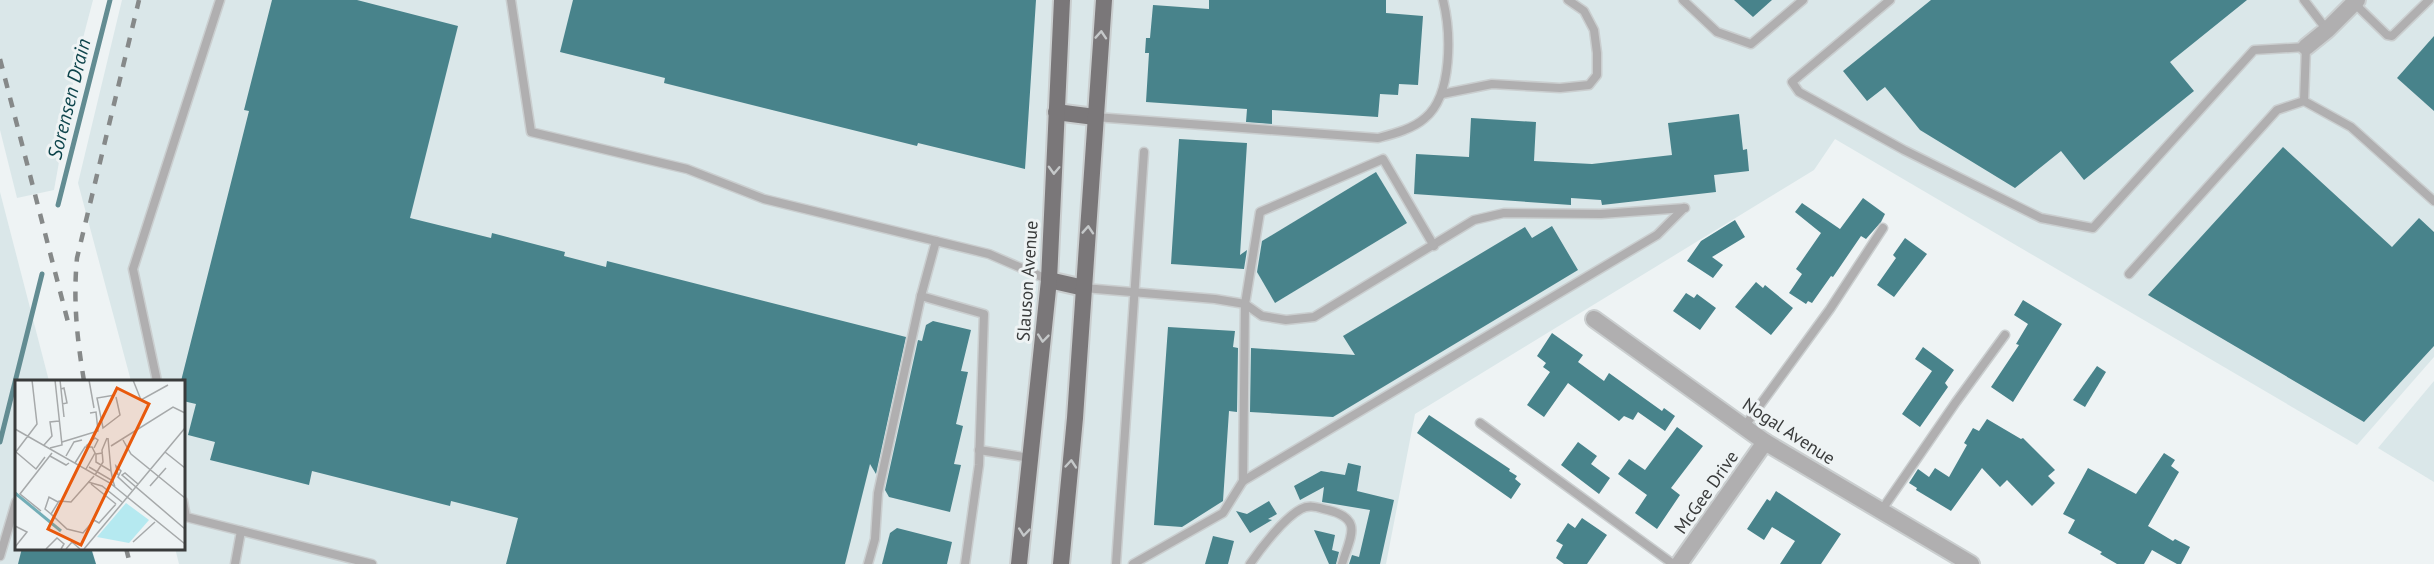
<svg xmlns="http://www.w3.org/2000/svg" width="2434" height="564" font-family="'PT Sans',sans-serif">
	<rect width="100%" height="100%" fill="#eef3f4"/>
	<g fill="#dae7e9">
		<polygon points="0,0 93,0 77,61 54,190 17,198 0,130"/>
		<polygon points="122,0 2434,0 2434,357 2357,445 1835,139 1814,170 1415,414 1386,564 179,564 175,548 183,548 183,381 131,381 78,183"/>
		<polygon points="0,192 49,381 16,381 16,548 92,548 96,564 0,564"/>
		<polygon points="2434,381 2434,482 2378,448"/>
	</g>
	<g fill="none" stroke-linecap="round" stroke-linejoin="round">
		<g stroke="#628c92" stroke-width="5">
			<polyline points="58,205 110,0"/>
			<polyline points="0,442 42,274"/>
		</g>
	</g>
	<g fill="#48838b">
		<polygon points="272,0 357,0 458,26 410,218 491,238 492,233 565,252 564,256 606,267 607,261 906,337 876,474 870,464 845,564 506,564 518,518 451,501 450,506 312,471 309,485 210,460 215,442 188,435 196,404 183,401 183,381 181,381 249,111 244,110"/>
		<polygon points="573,0 1036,0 1025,169 918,143 917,146 664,83 665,78 560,52"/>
		<polygon points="1209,0 1386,0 1386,13 1423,16 1418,85 1399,84 1398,95 1380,94 1378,117 1272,110 1272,124 1246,122 1247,109 1146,102 1149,53 1145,53 1146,38 1150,38 1153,5 1209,9"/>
		<polygon points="1734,0 1772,0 1753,17"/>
		<polygon points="1931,0 2247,0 2170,62 2194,91 2084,180 2061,151 2015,188 1920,130 1885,87 1867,101 1843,71"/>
		<polygon points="2434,36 2434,111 2397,78"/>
		<polygon points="1739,114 1743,150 1747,149 1749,171 1714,175 1716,192 1602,205 1601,200 1571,198 1571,205 1414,194 1416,154 1469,157 1471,118 1536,122 1534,161 1592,164 1672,155 1668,123"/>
		<polygon points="1179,139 1247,143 1240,255 1247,250 1244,269 1171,264"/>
		<polygon points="2283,147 2392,247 2419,218 2434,232 2434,346 2364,422 2148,295"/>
		<polygon points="1376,172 1407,223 1275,303 1257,272 1262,241"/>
		<polygon points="1863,198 1885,214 1881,222 1866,239 1861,236 1833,277 1831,276 1812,303 1808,301 1806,304 1789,293 1802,274 1796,269 1821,233 1795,212 1802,203 1840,229"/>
		<polygon points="1735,220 1745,237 1712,257 1723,265 1713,278 1687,261 1701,241"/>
		<polygon points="1552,226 1578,270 1333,417 1250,412 1251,348 1355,355 1343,336 1525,227 1532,238"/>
		<polygon points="1905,238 1927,254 1894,297 1877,285 1896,258 1893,255"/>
		<polygon points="1756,282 1763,288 1765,285 1793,308 1771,335 1735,307"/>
		<polygon points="1686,293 1694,298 1697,294 1716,308 1700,330 1673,311"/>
		<polygon points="2023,300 2062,324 2013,402 1991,387 2019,345 2016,344 2028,324 2014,315"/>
		<polygon points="933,321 971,330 961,371 968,372 956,424 963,426 954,464 961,465 950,512 889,497 885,490 918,340 922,341 926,325"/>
		<polygon points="1168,327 1235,331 1233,347 1238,348 1237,412 1229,411 1223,501 1182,527 1154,525"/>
		<polygon points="1552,333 1583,355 1578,362 1604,381 1609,373 1662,411 1664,408 1675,416 1665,431 1638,412 1633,420 1624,416 1619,421 1568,383 1544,417 1527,405 1550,372 1543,367 1546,363 1537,356"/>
		<polygon points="1923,347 1954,370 1945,383 1948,387 1920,427 1902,414 1932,371 1915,359"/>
		<polygon points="2097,366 2106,372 2085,407 2073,400"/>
		<polygon points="1429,415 1510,469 1509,471 1517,476 1515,479 1521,484 1511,499 1417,433"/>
		<polygon points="1987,419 2021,439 2023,438 2055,470 2048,476 2055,483 2032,506 2007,480 2000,487 1982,468 1951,511 1916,490 1917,488 1909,483 1918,469 1929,477 1935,468 1949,477 1967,445 1964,443 1973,428 1979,431"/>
		<polygon points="1677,427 1703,446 1671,488 1680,495 1657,529 1635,513 1647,495 1618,474 1629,459 1645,470"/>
		<polygon points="1578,442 1597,456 1591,464 1610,478 1599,494 1561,465"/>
		<polygon points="2164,453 2175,460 2171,466 2179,472 2148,526 2173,541 2175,539 2190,547 2181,564 2177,564 2152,550 2144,564 2117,564 2100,554 2102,552 2068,533 2075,520 2063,514 2088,468 2136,494"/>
		<polygon points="1348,463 1361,466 1357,491 1394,500 1380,564 1349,564 1352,555 1359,557 1370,510 1322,502 1324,487 1300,500 1294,486 1321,471 1345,475"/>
		<polygon points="1776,491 1841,534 1821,564 1780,564 1795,541 1772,527 1764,540 1747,529 1767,499 1770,501"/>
		<polygon points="1269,501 1277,514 1268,519 1272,520 1250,533 1236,511 1247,514"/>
		<polygon points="1582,518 1607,535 1587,564 1564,564 1556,558 1563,545 1556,541 1568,523 1575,528"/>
		<polygon points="897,528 952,542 947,564 882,564 890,533"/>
		<polygon points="1314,530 1335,535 1332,550 1339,552 1336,564 1329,564"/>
		<polygon points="1213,536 1234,541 1228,564 1205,564"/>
		<polygon points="22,548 91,548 96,564 18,564"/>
	</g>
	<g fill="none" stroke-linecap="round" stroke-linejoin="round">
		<defs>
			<g id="service">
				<polyline points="511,0 531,132 687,169 764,199 989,254 1049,280"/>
				<polyline points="1683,0 1717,32 1751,44 1803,0"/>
				<polyline points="1890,0 1792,82 1799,92 1904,150 2041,218 2093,228 2254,50 2306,47 2304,101 2351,127 2434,201"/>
				<polyline points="2304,0 2327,30"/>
				<polyline points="2354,3 2387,35 2392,36 2429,0"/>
				<polyline points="1442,94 1492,84 1560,88 1589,85 1597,75 1597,53 1594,30 1584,11 1568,0"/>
				<path d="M 1095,117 L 1378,138 C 1393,134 1413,129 1425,118 C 1453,95 1451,32 1443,0"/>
				<polyline points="936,241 921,296 984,314 979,465 965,564"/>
				<polyline points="2129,274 2277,110 2304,101"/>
				<polyline points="1084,288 1215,299 1245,304 1262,316 1286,320 1314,317 1474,220 1504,213 1601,214 1685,208"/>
				<polyline points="157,381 133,269 220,0"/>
				<polyline points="1480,423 1673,564"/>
				<polyline points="1744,427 1830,309 1883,228"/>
				<polyline points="979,450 1031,458"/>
				<polyline points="1243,481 1657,235 1684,208"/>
				<polyline points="183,501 186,517 372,564"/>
				<polyline points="1881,511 1956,402 2005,335"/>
				<polyline points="0,556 16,502"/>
				<polyline points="235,564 241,531"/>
				<polyline points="868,564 875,539 878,493 921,296"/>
				<polyline points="1116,564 1144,152"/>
				<polyline points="1133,564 1223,513 1243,481 1245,304 1260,212 1383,159 1434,246"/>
				<path d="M 1250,564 C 1261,548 1284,518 1301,509 C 1310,504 1319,508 1328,510 C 1364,519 1350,537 1342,564"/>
			</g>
			<g id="minor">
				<polyline points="2306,47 2327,30 2357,0"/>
				<polyline points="1594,319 1765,442 1971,564"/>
				<polyline points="1679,564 1765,442"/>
			</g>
			<g id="primary">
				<polyline points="1056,112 1095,117"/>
				<polyline points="1049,280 1084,288"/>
				<polyline points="1019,564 1049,280 1062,0"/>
				<polyline points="1061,564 1075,418 1104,0"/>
			</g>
		</defs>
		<use href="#service" stroke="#cacecf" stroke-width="11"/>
		<use href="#minor" stroke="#cacecf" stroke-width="20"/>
		<use href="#primary" stroke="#cacecf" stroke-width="20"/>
		<use href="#service" stroke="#b0afb0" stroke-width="8"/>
		<use href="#minor" stroke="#b0afb0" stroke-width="16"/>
		<use href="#primary" stroke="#7a7779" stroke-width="16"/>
		<g stroke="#868989" stroke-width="4.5" stroke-dasharray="10 10" stroke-linecap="butt">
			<polyline points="0,59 69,326"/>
			<path d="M 84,381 C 77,339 73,300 77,258 L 139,0"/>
			<polyline points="126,548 130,564"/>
		</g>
	</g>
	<defs><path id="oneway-chevron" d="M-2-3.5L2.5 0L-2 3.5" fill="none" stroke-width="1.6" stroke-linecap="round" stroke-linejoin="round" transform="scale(1.5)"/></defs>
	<g stroke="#c5c8c9">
		<use href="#oneway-chevron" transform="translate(1101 35) rotate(-86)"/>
		<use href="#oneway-chevron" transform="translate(1054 170) rotate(92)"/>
		<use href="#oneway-chevron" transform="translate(1088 230) rotate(-86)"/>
		<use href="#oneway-chevron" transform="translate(1043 338) rotate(96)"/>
		<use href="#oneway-chevron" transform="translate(1071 464) rotate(-85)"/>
		<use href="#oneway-chevron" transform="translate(1024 532) rotate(96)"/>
	</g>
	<g text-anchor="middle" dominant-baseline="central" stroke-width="6" stroke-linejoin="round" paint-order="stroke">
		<g font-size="18" fill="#393b3b" stroke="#eef3f4">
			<text transform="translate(1027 281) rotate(-86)">Slauson Avenue</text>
			<text transform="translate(1789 431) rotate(33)">Nogal Avenue</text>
			<text transform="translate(1706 492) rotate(-55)">McGee Drive</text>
		</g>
		<g font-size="20" font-style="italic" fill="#0d444b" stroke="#eef3f4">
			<text transform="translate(69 99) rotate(-76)">Sorensen Drain</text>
		</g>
	</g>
	<g transform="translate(15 380)">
		<rect width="170" height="170" fill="#eef3f4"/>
		<path d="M 111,123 L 134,140 L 114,163 L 82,157 Z" fill="#b5e9f0"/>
		<path fill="none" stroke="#73aeb7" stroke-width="3" d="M 0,113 L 46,151"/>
		<path fill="none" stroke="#a6a9aa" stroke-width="1.5" d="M 45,0 L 49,37M 74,0 L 79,28M 118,0 L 126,20 L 153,5M 46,9 L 49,8 L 52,23 L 47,24M 100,15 L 82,18 L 88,48 L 105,35 L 101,17M 0,49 L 95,103 L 170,164M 93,58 L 96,91M 108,60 L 116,74 L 170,118M 47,62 L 83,51 L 81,32 L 75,33M 29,65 L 37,56 L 35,42 L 44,41M 71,66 L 80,58 L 83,60 L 79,68M 96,66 L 158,27 L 170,33M 35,68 L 47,65 L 40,0M 1,72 L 21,89 L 30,77M 150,72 L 170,88M 0,73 L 22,44 L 17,0M 88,73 L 81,74 L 81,82 L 96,91 L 98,101M 35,76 L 51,85 L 54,83M 51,76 L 59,62 L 67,60M 60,83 L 70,67 L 77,67 L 80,73 L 71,89M 74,87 L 98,101 L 100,107M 80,95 L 88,82 L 87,70 L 92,58M 103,95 L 101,86 L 106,91 L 103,97 L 117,110M 79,96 L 56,122 L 44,121 L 36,134 L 52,149 L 68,153 L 79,140 L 84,143 L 101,124M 73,102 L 87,106 L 107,122M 76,104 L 101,124M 123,104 L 110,93 L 107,95 L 170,149M 135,106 L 151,88M 26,131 L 5,114 L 37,73M 36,134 L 30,129 L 34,117 L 43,122M 0,146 L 12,152 L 0,167M 118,162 L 140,142M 31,169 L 42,158 L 49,164 L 46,169M 51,169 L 57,162 L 65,169M 69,169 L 170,48"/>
		<path fill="#e8590c" fill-opacity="0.15" stroke="#e8590c" stroke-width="3" d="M 102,8 L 134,24 L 66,165 L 33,149 Z"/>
		<rect width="170" height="170" fill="none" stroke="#393b3b" stroke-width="3"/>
	</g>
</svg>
